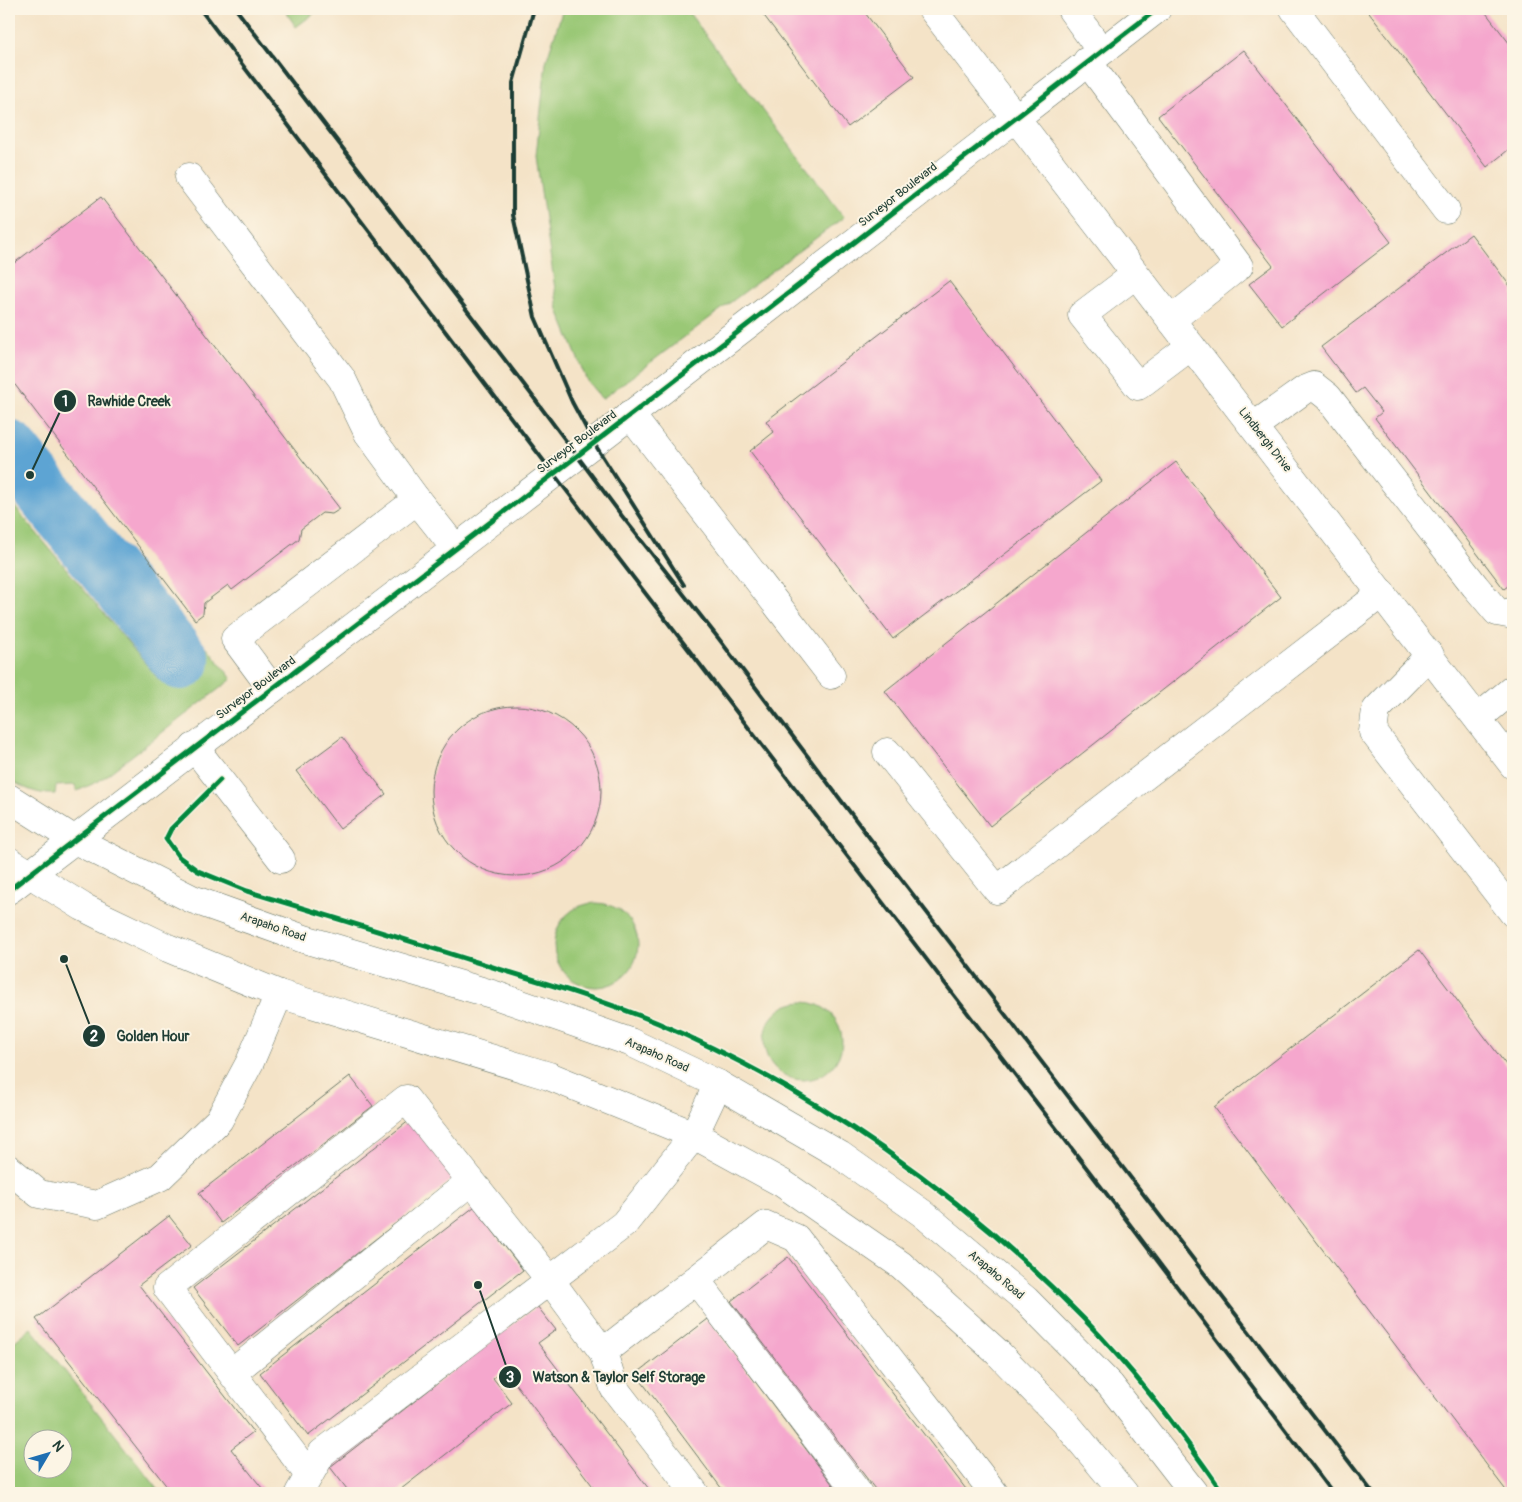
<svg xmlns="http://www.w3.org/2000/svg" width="1522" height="1502" font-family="Pangolin,sans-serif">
	<rect width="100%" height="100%" fill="#fcf5e5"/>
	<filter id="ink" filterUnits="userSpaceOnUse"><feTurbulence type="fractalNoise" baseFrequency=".02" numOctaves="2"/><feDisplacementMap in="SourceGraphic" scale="10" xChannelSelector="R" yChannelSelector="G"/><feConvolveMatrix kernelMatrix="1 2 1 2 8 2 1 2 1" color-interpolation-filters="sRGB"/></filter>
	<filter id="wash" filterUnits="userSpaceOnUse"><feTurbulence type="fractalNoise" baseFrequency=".0096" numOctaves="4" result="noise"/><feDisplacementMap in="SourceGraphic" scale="20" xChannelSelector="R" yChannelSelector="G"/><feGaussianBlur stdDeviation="1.12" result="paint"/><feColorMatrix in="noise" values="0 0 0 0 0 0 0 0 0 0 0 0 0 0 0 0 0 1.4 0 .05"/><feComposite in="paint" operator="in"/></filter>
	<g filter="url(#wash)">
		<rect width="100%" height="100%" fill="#f4e3c7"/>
		<g fill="#9ac876" stroke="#5c8255" fill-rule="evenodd">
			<polygon points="284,9 320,9 296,27"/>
			<polygon points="563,9 686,9 844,217 602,399 587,381 558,310 536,156 546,62"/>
			<path d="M 9,500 L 160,681 L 207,647 L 232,679 L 99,781 L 77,791 L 75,785 L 56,786 L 55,794 C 38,795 23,788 9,779 Z"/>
			<circle cx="596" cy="945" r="42"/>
			<circle cx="803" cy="1041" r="39"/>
			<path d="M 31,1328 L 161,1493 L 9,1493 L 9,1346 ZM 32,1440 L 62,1440 L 62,1470 L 32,1470 Z"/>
		</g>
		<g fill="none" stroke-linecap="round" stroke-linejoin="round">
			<polyline stroke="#5da4d3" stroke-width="58" points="9,449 181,661"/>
		</g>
		<g id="blocks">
			<g fill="#f5a7cd">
				<polygon points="759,9 862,9 914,77 848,127"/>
				<polygon points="1366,9 1483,9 1513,48 1513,146 1487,167"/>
				<polygon points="1244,50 1391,242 1282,326 1249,284 1273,266 1158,116"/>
				<polygon points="101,197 340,509 332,514 322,513 301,529 299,539 232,590 228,585 204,603 203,614 195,620 9,377 9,267"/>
				<polygon points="1471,234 1513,290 1513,582 1504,589 1375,418 1382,412 1363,388 1356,393 1321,347"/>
				<polygon points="949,281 1101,481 893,639 750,451 774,432 766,421"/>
				<polygon points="1176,462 1281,597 990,826 885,691"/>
				<circle cx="516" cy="791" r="85"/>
				<polygon points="342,737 386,794 340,829 296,771"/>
				<polygon points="1419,950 1513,1074 1513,1493 1508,1493 1214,1107"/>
				<polygon points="350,1076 373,1106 221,1223 199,1193"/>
				<polygon points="410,1120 454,1178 238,1346 193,1288"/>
				<polygon points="474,1207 523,1270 308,1436 260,1373"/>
				<polygon points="169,1216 192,1245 139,1285 253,1432 231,1449 266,1493 172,1493 36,1319"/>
				<polygon points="788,1257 969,1493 878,1493 731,1301"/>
				<polygon points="537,1306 556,1330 538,1343 652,1493 598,1493 505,1370 493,1378 512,1403 396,1493 350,1493 330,1467"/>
				<polygon points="708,1319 839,1493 725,1493 636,1374"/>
			</g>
		</g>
	</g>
	<g filter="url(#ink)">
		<use href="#blocks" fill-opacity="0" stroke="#6a7767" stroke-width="1"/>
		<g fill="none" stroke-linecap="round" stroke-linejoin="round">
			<defs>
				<g id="minor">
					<polyline points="932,9 1513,765"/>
					<polyline points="1071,9 1101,51"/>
					<polyline points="1294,9 1446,210"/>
					<polyline points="1087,61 1239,266 1171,320"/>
					<polyline points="189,177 342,379 368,433 417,500"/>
					<polyline points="1135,275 1082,315 1138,386 1191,346"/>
					<polyline points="630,414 831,675"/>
					<polyline points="1254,426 1304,390 1314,386 1328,397 1475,586 1497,612 1508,614 1513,611"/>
					<polyline points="1430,655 1376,710 1373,732 1513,913"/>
					<polyline points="272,689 235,639 417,500 455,548"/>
					<polyline points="1478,718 1513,689"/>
					<polyline points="194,747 281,859"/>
					<polyline points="887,752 997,890 1382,593"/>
					<polyline points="9,890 594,443 1157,9"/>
					<polyline points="9,1169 39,1194 97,1205 160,1177 219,1120 250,1062 279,994"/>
					<polyline points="696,1280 858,1493"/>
					<polyline points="603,1352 766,1225 796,1238 994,1493"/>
					<polyline points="232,1373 471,1181"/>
					<polyline points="309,1475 167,1288 406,1099 550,1280 603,1352 614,1388 695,1493"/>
					<polyline points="299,1493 322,1453 624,1224 694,1135"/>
				</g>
				<g id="major">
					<polyline points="9,798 75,840 192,899 304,939 495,995 630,1042 718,1084 840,1155 922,1213 1026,1300 1110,1385 1194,1493"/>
					<polyline points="9,861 83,907 101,916 168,948 279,994 549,1076 694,1135 782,1183 901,1265 998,1353 1064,1421 1124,1493"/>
					<polyline points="694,1135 718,1084"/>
				</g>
			</defs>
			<use href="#minor" stroke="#6a7767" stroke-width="29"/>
			<use href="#major" stroke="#6a7767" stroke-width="29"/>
			<use href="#minor" stroke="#fff" stroke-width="28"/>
			<use href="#major" stroke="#fff" stroke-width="28"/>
			<g stroke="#1f3d34" stroke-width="4">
				<polyline points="200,9 553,473 1122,1214 1333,1493"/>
				<polyline points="236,9 525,386 622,516 719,639 865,832 1373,1493"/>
				<polyline points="534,9 513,83 513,215 535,317 572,402 594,443 684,585"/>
			</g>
			<defs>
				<g id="cycleway">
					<path d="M 220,780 L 171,829 L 166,839 L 179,857 L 198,871 L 247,891 C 322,914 398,937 473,961 C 535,980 598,998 658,1023 C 815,1090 964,1196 1083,1318 C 1135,1371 1181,1432 1223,1493"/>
					<polyline points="9,890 594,443 1157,9"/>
				</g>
			</defs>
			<use href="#cycleway" stroke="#fcf5e5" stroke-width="8"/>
			<use href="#cycleway" stroke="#00873e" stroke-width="5"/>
		</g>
	</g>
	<g text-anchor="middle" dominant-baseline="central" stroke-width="4" stroke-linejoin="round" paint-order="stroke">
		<g font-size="12" fill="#1f3d34" stroke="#fcf5e5">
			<text transform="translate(898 195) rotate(-38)">Surveyor Boulevard</text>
			<text transform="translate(1265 440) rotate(52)">Lindbergh Drive</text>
			<text transform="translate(577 442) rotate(-37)">Surveyor Boulevard</text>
			<text transform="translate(256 688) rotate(-37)">Surveyor Boulevard</text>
			<text transform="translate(273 927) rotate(19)">Arapaho Road</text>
			<text transform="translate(657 1055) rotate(24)">Arapaho Road</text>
			<text transform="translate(996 1275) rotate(40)">Arapaho Road</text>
		</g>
	</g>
	<path fill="none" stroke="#1f3d34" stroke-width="2" d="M30 475L65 401M64 959L94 1036M478 1285L510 1377"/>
	<g fill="#1f3d34" stroke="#fcf5e5" stroke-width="2">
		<circle cx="30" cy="475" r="5"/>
		<circle cx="64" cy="959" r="5"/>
		<circle cx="478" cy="1285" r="5"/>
		<circle cx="65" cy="401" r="12"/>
		<circle cx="94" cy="1036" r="12"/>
		<circle cx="510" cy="1377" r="12"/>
	</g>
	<g font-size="15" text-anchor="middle" font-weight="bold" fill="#fff">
		<text x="65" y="406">1</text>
		<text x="94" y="1041">2</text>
		<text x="510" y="1382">3</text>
	</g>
	<g font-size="14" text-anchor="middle" font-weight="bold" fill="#1f3d34" stroke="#fcf5e5" stroke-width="4" stroke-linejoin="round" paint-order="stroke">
		<text x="129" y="406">Rawhide Creek</text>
		<text x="153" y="1041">Golden Hour</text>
		<text x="619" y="1382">Watson &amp; Taylor Self Storage</text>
	</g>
	<rect width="1522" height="1502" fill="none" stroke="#fcf5e5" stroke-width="30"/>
	<g transform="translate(48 1454) rotate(52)"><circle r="24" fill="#fcf5e5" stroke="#a4ab9e"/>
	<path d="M0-4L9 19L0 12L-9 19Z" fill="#1f6fb2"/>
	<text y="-8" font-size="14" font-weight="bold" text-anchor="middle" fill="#1f3d34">N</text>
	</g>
</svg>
